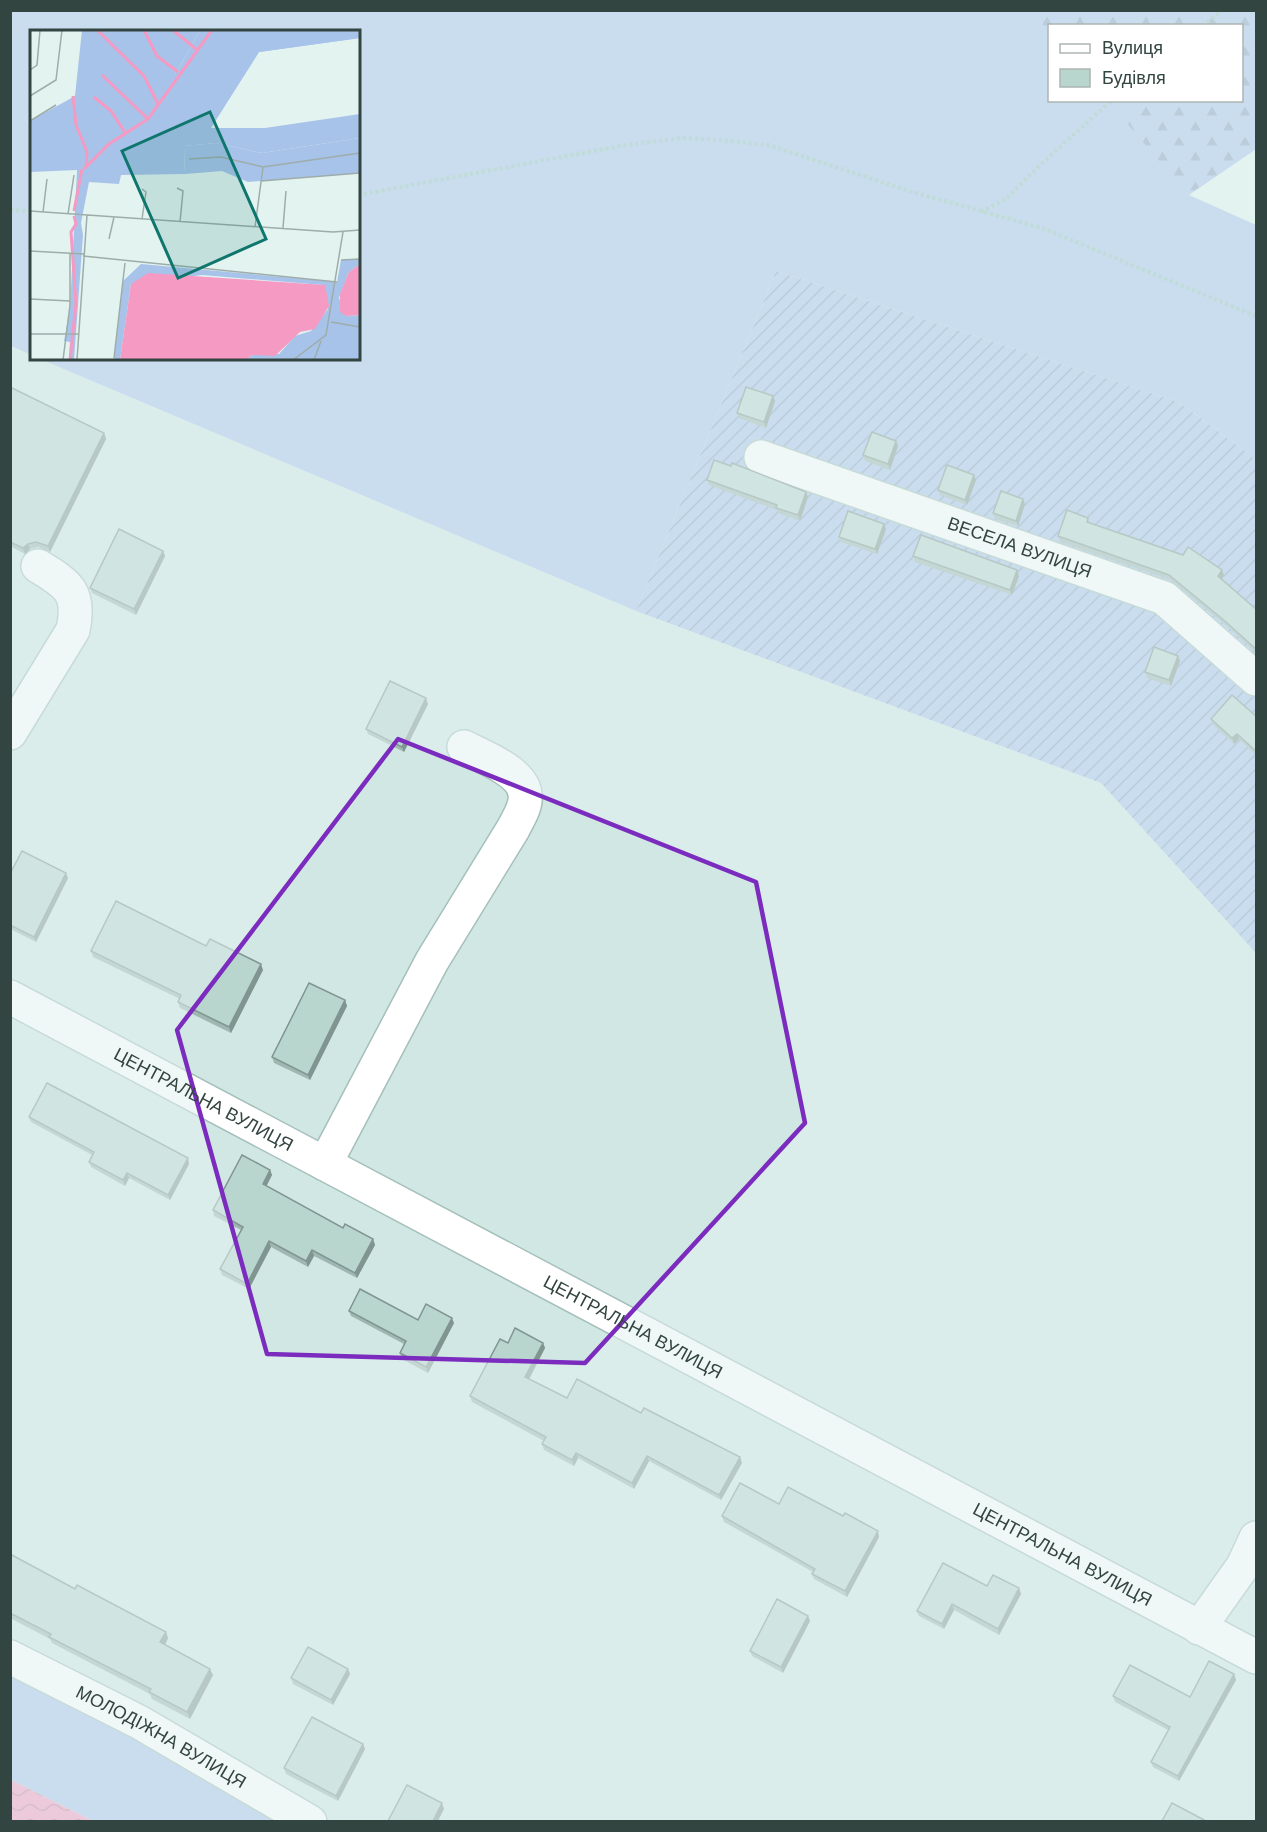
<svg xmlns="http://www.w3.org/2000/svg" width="1267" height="1832" font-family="Arial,sans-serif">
	<defs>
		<pattern id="forest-firs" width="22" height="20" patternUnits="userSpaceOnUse" patternTransform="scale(1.5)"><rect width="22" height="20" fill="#a8c3ea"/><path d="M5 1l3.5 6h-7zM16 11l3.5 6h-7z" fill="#89a0bf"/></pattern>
		<pattern id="garden-furrows" width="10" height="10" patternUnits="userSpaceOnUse" patternTransform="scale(1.5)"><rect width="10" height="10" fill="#a8c3ea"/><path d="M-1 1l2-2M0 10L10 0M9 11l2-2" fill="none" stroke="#89a0bf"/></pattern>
		<pattern id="water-waves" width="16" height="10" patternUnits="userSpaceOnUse" patternTransform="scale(1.5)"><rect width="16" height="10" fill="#f59ac2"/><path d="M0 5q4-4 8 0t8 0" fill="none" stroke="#c77f9f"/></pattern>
	</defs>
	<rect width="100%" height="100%" fill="#e3f3f0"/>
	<polygon fill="#d1e7e3" points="10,346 31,355 32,358 40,359 636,611 1101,783 1256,952 1256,1821 310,1821 11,1657"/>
	<g fill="#a8c3ea" fill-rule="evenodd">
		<path d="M 10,11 L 1256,11 L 1256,149 L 1189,195 L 1256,225 L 1256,459 L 1179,402 L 776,271 L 636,611 L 40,359 L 358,358 L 358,32 L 32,32 L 31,355 L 11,346 ZM 1050,26 L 1242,26 L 1242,100 L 1050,100 Z"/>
		<polygon points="10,1657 310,1821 93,1821 11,1780"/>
	</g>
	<polygon fill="url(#forest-firs)" points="1031,11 1256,11 1256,149 1188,195 1108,101 1242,100 1242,26 1050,26 1049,32"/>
	<polygon fill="url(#garden-furrows)" points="776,271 1179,402 1256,459 1256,953 1101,783 636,611"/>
	<polygon fill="url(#water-waves)" points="10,1780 11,1780 93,1821 11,1821"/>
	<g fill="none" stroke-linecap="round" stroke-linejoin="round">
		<defs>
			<g id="minor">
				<path id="s1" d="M 761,457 L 1164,598 L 1256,679"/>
				<path d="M 10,733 L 73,630 C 81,592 68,584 38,566"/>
				<path id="s2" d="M 10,997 L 1256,1657"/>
				<path d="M 325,1164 L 432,961 L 513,829 C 518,819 527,806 525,794 C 523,772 482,756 464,747"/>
				<polyline points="1199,1628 1243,1566 1256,1538"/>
				<path id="s3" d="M 10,1657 L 139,1722 L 310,1822"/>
			</g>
		</defs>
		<use href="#minor" stroke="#a5bfba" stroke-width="36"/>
		<g stroke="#95c2b8" stroke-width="4" stroke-dasharray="3 3" stroke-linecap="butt">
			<polyline points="1202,26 1223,10"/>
			<polyline points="358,195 626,145 682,138 721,140 768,145 909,191 1042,228 1256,316"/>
			<polyline points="10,210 32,211"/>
			<polyline points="981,212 1006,199 1039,166 1112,100"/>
		</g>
		<use href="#minor" stroke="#fff" stroke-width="33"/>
	</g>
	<g fill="#9eb7b1">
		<polygon points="10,387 104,433 106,439 50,552 38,547 30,549 25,554 10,546"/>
		<polygon points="773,396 775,401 766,428 739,418 737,413"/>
		<polygon points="896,441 898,446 890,470 865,461 863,455"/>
		<polygon points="707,480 806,492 808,497 800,521 778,513 777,510 709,485"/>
		<polygon points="976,480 967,505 940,495 938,490"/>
		<polygon points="1025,504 1018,526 995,519 993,513"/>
		<polygon points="1088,518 1090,523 1222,570 1224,575 1222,579 1257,610 1257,654 1228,627 1171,580 1060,542 1058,536"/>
		<polygon points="886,529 877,554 841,542 839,537"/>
		<polygon points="163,551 165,556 136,615 92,593 90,588"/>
		<polygon points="913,556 1019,576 1012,595 915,562"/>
		<polygon points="1178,656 1180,661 1171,686 1147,678 1145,672"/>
		<polygon points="428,704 404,752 368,734 366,729"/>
		<polygon points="1257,717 1257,756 1239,739 1234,744 1213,725 1211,719"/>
		<polygon points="10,874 68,878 36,942 10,929"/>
		<polygon points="91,951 263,970 231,1033 180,1008 178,1002 180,999 93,957"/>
		<polygon points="345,1000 347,1006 310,1080 274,1063 272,1057"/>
		<polygon points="29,1117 189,1164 170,1200 129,1178 125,1186 91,1167 89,1162 92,1155 31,1122"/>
		<polygon points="270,1170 272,1175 266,1186 343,1228 373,1239 375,1245 357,1278 314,1256 308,1267 271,1247 249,1289 222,1275 220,1269 241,1230 214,1216 213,1210"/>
		<polygon points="349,1311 418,1320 454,1323 428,1373 402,1359 400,1353 404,1344 351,1316"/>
		<polygon points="508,1343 543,1343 545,1348 529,1379 567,1398 641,1413 742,1463 721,1500 649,1461 634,1489 578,1458 574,1466 544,1450 542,1444 544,1441 472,1402 470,1396"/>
		<polygon points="779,1504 879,1537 847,1597 814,1579 812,1574 813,1572 724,1522 722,1516"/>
		<polygon points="10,1554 168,1638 165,1645 213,1675 190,1719 152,1699 150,1694 52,1643 50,1639 10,1618"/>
		<polygon points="987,1586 1019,1588 1021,1594 999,1635 954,1610 944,1629 919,1616 917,1611"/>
		<polygon points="808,1616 810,1621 783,1673 752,1656 750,1651"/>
		<polygon points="350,1674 333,1705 293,1684 291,1678"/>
		<polygon points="1234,1674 1236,1680 1179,1781 1153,1767 1151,1762 1168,1730 1115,1702 1113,1696 1190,1697"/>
		<polygon points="363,1744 365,1749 338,1801 286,1774 284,1768"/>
	</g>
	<g fill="#819590">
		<polygon points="773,396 775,401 766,428 764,422"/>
		<polygon points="104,433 106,439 50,552 48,546"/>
		<polygon points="896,441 898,446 890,470 888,464"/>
		<polygon points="974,475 976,480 967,505 965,500"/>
		<polygon points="806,492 808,497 800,521 798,515"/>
		<polygon points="1023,499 1025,504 1018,526 1016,521"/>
		<polygon points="884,524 886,529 877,554 875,549"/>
		<polygon points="28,544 30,549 25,554 23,548"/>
		<polygon points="163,551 165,556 136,615 134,609"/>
		<polygon points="1017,570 1019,576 1012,595 1010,590"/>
		<polygon points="1222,570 1224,575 1220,581 1218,576"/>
		<polygon points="1178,656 1180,661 1171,686 1169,680"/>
		<polygon points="426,698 428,704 404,752 402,747"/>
		<polygon points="1237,734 1239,739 1234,744 1232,738"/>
		<polygon points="66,873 68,878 36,942 34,937"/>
		<polygon points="261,964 263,970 231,1033 229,1027"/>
		<polygon points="345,1000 347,1006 310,1080 308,1075"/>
		<polygon points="188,1158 189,1164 170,1200 168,1195"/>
		<polygon points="270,1170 272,1175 265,1189 263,1184"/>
		<polygon points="127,1173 129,1178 125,1186 123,1180"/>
		<polygon points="373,1239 375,1245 357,1278 355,1273"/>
		<polygon points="269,1241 271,1247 249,1289 247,1284"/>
		<polygon points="312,1250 314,1256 308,1267 306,1261"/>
		<polygon points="452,1318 454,1323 428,1373 426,1367"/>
		<polygon points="543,1343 545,1348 527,1383 525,1377"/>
		<polygon points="576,1453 578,1458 574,1466 572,1460"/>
		<polygon points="647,1456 649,1461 634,1489 632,1483"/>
		<polygon points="740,1457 742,1463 721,1500 719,1495"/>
		<polygon points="878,1531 879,1537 847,1597 845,1591"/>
		<polygon points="1019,1588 1021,1594 999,1635 998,1629"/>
		<polygon points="952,1604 954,1610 944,1629 942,1624"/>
		<polygon points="808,1616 810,1621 783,1673 781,1667"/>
		<polygon points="166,1632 168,1638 163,1649 160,1642"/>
		<polygon points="210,1669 213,1675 190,1719 187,1712"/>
		<polygon points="348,1669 350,1674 333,1705 331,1700"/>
		<polygon points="1234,1674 1236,1680 1179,1781 1178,1776"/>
		<polygon points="363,1744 365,1749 338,1801 336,1796"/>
		<polygon points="442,1803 444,1809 438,1821 433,1821"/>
	</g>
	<g fill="#b8d5ce" stroke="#819590" stroke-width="1.5">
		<polygon points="10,387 104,433 48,546 36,542 28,544 23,548 10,542"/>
		<polygon points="746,387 773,396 764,422 737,413"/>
		<polygon points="872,432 896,441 888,464 863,455"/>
		<polygon points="714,460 731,466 732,463 806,492 798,515 776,508 777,505 707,480"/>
		<polygon points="947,465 974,475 965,500 938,490"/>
		<polygon points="1001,491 1023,499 1016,521 993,513"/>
		<polygon points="1067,510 1088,518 1087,522 1183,555 1188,547 1222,570 1218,576 1257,610 1257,650 1226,622 1169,575 1058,536"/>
		<polygon points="848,511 884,524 875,549 839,537"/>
		<polygon points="119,529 163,551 134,609 90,588"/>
		<polygon points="921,535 1017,570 1010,590 913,556"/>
		<polygon points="1154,647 1178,656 1169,680 1145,672"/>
		<polygon points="390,681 426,698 402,747 366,729"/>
		<polygon points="1232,695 1257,717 1257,752 1237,734 1232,738 1211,719"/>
		<polygon points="22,851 66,873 34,937 10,925 10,874"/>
		<polygon points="116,901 206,946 210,939 261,964 229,1027 178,1002 181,995 91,951"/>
		<polygon points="309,983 345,1000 308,1075 272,1057"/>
		<polygon points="47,1083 188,1158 168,1195 127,1173 123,1180 89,1162 94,1152 29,1117"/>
		<polygon points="242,1155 270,1170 263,1184 343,1228 345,1224 373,1239 355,1273 312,1250 306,1261 269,1241 247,1284 220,1269 243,1227 213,1210"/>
		<polygon points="360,1289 418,1320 426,1304 452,1318 426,1367 400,1353 406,1341 349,1311"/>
		<polygon points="515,1328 543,1343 525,1377 567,1398 577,1379 641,1413 644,1408 740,1457 719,1495 647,1456 632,1483 576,1453 572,1460 542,1444 546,1437 470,1396 500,1339 508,1343"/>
		<polygon points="740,1483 779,1504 788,1487 843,1516 845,1513 878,1531 845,1591 812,1574 815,1569 722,1516"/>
		<polygon points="10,1554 75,1589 77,1585 166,1632 160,1642 210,1669 187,1712 149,1692 151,1689 49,1637 51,1634 10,1613"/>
		<polygon points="943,1563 987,1586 993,1575 1019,1588 998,1629 952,1604 942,1624 917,1611"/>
		<polygon points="777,1599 808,1616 781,1667 750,1651"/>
		<polygon points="308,1647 348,1669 331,1700 291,1678"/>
		<polygon points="1209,1661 1234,1674 1178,1776 1151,1762 1170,1727 1113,1696 1130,1665 1190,1697"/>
		<polygon points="312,1717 363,1744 336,1796 284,1768"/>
		<polygon points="407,1785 442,1803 433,1821 388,1821"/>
		<polygon points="1172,1803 1206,1821 1162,1821"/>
	</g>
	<path d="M0 0H1267V1832H0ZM 398,739 L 756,882 L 805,1123 L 585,1363 L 267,1354 L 177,1030 Z" fill="#e3f3f0" fill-opacity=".55" fill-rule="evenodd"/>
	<path fill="none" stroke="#7b2cbf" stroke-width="4.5" stroke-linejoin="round" d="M 398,739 L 756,882 L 805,1123 L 585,1363 L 267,1354 L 177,1030 Z"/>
	<g text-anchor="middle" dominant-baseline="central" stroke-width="4.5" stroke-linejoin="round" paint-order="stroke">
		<g font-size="18" fill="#334541" stroke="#fff">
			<text stroke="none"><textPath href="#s1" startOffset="274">ВЕСЕЛА ВУЛИЦЯ</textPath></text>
			<text stroke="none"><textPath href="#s2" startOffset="219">ЦЕНТРАЛЬНА ВУЛИЦЯ</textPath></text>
			<text stroke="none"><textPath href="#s2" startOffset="705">ЦЕНТРАЛЬНА ВУЛИЦЯ</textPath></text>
			<text stroke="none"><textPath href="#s2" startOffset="1191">ЦЕНТРАЛЬНА ВУЛИЦЯ</textPath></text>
			<text stroke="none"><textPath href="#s3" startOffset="171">МОЛОДІЖНА ВУЛИЦЯ</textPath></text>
		</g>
	</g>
	<g transform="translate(30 30)">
		<rect width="330" height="330" fill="#e3f3f0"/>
		<path d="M 52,0 L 135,0 L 132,30 L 146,43 L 170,0 L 330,0 L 330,8 L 229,22 L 181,98 L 235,98 L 330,84 L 330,108 L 232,123 L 186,113 L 154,116 L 155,144 L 91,145 L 89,154 L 59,152 L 51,193 L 53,205 L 44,330 L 39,330 L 40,312 L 34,311 L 40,278 L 47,140 L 0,142 L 0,91 L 45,66 ZM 330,229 L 330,234 L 319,242 L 309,268 L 316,286 L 330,285 L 330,330 L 216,330 L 222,325 L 249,324 L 265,306 L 281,301 L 298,279 L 293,255 L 172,245 L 101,254 L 90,330 L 84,330 L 93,251 L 111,234 L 307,252 L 311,230 Z" fill="#a8c3ea"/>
		<path d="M 197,0 L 213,0 L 218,6 L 249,12 L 323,0 L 330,0 L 330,8 L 229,22 L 180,98 L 161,89 L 137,98 L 122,95 L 171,29 ZM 85,30 L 103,47 L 119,50 L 120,65 L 105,87 L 63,105 L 69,87 L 77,77 L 88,78 L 103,59 L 82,40 Z" fill="#a8c3ea"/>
		<path d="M 135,0 L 170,0 L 146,43 L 124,24 ZM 330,108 L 330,143 L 218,152 L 192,141 L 155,144 L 154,116 L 186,113 L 232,123 Z" fill="#a8c3ea"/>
		<path d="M 330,234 L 330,285 L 316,286 L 310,282 L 310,264 L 319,242 ZM 118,243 L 295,255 L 299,276 L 285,299 L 270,302 L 245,326 L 222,325 L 216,330 L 90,330 L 101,254 Z" fill="#f59ac2"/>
		<path fill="none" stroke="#f59ac2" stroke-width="3" d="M 67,0 L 114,46 L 128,74M 114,0 L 127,26 L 148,42M 143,0 L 167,20M 72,45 L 118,89M 43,66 L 46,95 L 57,122 L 56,138M 64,67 L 81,81 L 96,104M 54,139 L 79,114 L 118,89 L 182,0M 44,181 L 52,139M 40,330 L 46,274 L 41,202 L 46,194 L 44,186"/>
		<path fill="none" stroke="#9dadaa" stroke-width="1.5" d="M 0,40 L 7,35 L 10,0M 0,66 L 26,50 L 32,0M 0,91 L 26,75M 159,129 L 191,127 L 233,137 L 330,123M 231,151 L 330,143M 147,158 L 153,161 L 150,192M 112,159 L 116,162 L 112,189M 0,181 L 303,202 L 330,200M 13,182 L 17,149M 38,184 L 44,145M 225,197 L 233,137M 253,198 L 256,161M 79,209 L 84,187M 0,221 L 54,224M 53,226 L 307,252M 311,230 L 330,229M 0,269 L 40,271M 301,292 L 330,297M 0,304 L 49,304M 84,328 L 95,233M 33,330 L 40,275 L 40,224M 47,330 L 57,185M 263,330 L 296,305 L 313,202M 284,330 L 291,311"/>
		<path fill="#0f766e" fill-opacity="0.15" stroke="#0f766e" stroke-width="3" d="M 180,82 L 236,209 L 148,248 L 92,121 Z"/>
		<rect width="330" height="330" fill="none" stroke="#334541" stroke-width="3"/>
	</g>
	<rect width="1267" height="1832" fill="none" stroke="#334541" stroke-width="24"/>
	<rect x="1048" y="24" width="195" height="78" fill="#ffffff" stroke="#adb5b3" stroke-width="1.5"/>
	<rect x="1060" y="44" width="30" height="9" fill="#ffffff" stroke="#adb5b3" stroke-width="1.5"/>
	<text x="1102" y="54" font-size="18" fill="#334541">Вулиця</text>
	<rect x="1060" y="69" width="30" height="18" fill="#b8d5ce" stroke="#adb5b3" stroke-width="1.5"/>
	<text x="1102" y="84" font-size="18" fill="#334541">Будівля</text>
</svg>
